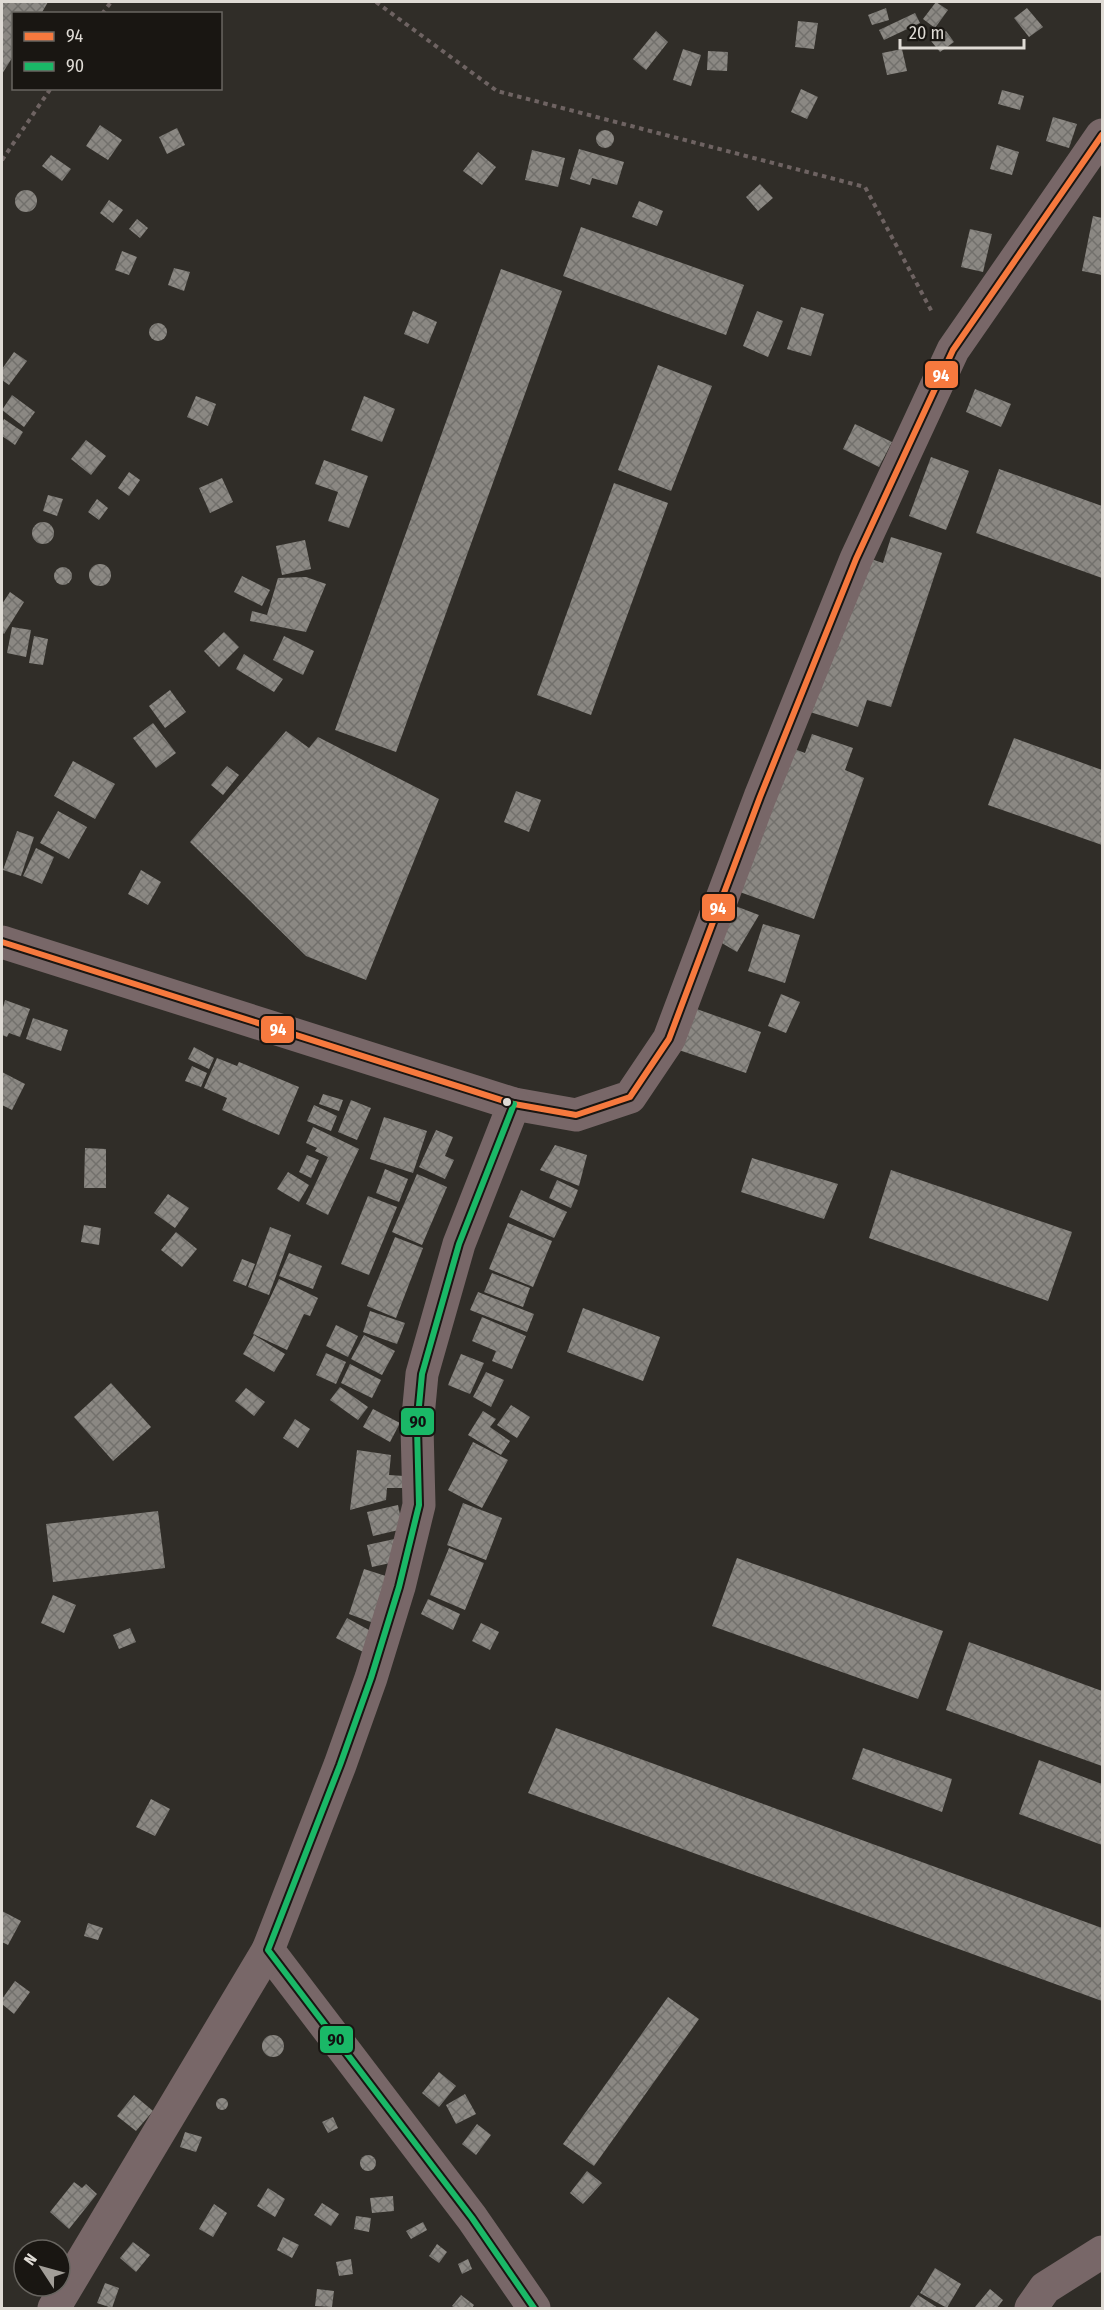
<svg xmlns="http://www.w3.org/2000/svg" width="1104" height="2310" font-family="'Fira Sans Condensed',sans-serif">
	<defs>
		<pattern id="building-cross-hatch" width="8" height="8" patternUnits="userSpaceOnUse" patternTransform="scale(1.5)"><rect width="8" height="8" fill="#8b8883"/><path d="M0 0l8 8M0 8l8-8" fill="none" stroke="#72706c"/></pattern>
	</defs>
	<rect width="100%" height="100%" fill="#302d28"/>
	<g fill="url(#building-cross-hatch)">
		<polygon points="2,2 48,2 41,14 14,14 14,55 2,74"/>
		<polygon points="936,2 948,10 935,28 923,19"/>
		<polygon points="886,8 889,20 872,25 868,15"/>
		<polygon points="1027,8 1043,27 1029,37 1014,18"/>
		<polygon points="915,13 920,23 884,40 879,30"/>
		<polygon points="798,21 818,23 814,49 795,47"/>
		<polygon points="656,31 668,42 646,70 633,59"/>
		<polygon points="946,31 954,42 940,52 931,41"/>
		<polygon points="683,49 701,55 691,86 673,80"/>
		<polygon points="902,49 907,71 887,75 882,53"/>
		<polygon points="708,51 728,52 727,71 707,70"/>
		<polygon points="801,89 818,97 807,119 791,112"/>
		<polygon points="1002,90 1024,96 1020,110 998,104"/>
		<polygon points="1053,117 1077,124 1069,148 1046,141"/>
		<polygon points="100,125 122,140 108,160 86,146"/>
		<polygon points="177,128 185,145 167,154 159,137"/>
		<circle cx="605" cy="139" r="9"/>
		<polygon points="997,145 1019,152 1012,175 990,169"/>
		<polygon points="579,149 624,162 617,185 592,178 590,185 570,179"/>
		<polygon points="532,150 565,158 558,187 525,180"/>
		<polygon points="478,152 496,167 482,185 463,171"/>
		<polygon points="51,155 71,169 62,181 42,166"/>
		<polygon points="760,184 773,198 758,211 746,197"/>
		<circle cx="26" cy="201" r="11"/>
		<polygon points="109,200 123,210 113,223 100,213"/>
		<polygon points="639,201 663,211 657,226 632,217"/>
		<polygon points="1093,216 1102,218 1102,275 1082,271"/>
		<polygon points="137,219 148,228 140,238 129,229"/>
		<polygon points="581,227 744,285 726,335 563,276"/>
		<polygon points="970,229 992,234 983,272 961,267"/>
		<polygon points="122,251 137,257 129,275 115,270"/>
		<polygon points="174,268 190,272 184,291 168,285"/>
		<polygon points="501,269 562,291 396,752 335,730"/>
		<polygon points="801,307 824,314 811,356 787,349"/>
		<polygon points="413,311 437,322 428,344 404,334"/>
		<polygon points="757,311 783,321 768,357 743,346"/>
		<circle cx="158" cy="332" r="9"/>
		<polygon points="14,352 27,361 9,385 2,380 2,369"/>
		<polygon points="658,365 712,386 671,491 618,470"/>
		<polygon points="975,389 1011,404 1001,427 966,412"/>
		<polygon points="12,395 35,412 24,427 2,410"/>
		<polygon points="196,396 216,404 208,426 187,417"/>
		<polygon points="364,396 395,409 382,442 351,430"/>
		<polygon points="4,419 23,432 15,445 2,436 2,423"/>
		<polygon points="855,424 892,442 879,467 843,449"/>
		<polygon points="86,440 106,456 91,475 71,459"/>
		<polygon points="931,457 969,471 946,530 909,516"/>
		<polygon points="324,460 368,476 349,528 328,521 338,492 315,484"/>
		<polygon points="999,469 1102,506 1102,578 976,533"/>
		<polygon points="129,472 140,480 129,496 118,488"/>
		<polygon points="222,478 233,502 210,513 199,488"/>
		<polygon points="614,483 668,503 591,715 537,695"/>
		<polygon points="48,495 63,499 57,516 43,511"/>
		<polygon points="97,499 108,508 99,520 88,512"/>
		<circle cx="43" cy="533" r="11"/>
		<polygon points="891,537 942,553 891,707 867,700 858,727 810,712 862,556 883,563"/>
		<polygon points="305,540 311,569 282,575 276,546"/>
		<circle cx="100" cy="575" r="11"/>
		<circle cx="63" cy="576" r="9"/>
		<polygon points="242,576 270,590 262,606 234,592"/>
		<polygon points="306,577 326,584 306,632 250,621 252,611 267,615 278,578"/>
		<polygon points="10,592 24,602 4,634 2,632 2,604"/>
		<polygon points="12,627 31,630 26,657 7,653"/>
		<polygon points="224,632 239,647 219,667 204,651"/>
		<polygon points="34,636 48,639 43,665 29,663"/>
		<polygon points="284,636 314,651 303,675 273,660"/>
		<polygon points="244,654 283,679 274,692 236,669"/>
		<polygon points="170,690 186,712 165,728 149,706"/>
		<polygon points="153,723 176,753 156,768 133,738"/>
		<polygon points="286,731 309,748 318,737 439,799 366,980 306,956 190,842"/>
		<polygon points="812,734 853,748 845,770 864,778 814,919 737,891 789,747 805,753"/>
		<polygon points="1014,738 1102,770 1102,845 988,805"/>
		<polygon points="73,761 115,784 95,819 54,796"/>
		<polygon points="227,766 239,775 223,795 211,785"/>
		<polygon points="516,791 541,800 529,832 504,822"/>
		<polygon points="58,811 87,827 69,859 40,843"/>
		<polygon points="17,831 34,837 21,876 3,870"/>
		<polygon points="36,848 54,857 42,884 23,876"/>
		<polygon points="141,870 161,882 148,905 128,894"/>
		<polygon points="730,904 759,915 737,952 715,939"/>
		<polygon points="763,924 800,935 785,983 748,971"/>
		<polygon points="781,994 800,1002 786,1033 768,1026"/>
		<polygon points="5,1000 30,1009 20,1037 9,1033 7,1037 2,1035 2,1011"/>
		<polygon points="691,1007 761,1032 746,1073 676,1049"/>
		<polygon points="33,1018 68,1030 61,1051 26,1039"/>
		<polygon points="194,1047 214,1058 209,1069 188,1059"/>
		<polygon points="217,1058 237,1066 239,1062 299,1087 279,1135 222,1110 227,1098 204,1088"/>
		<polygon points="192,1066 207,1073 201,1087 185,1081"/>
		<polygon points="2,1072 25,1084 12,1110 2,1105"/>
		<polygon points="323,1094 343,1100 339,1111 319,1104"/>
		<polygon points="351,1100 371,1108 357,1140 338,1132"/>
		<polygon points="314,1105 337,1116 331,1131 307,1121"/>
		<polygon points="384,1117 427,1131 413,1173 370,1159"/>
		<polygon points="313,1127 359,1149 328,1215 306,1204 328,1157 315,1151 317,1148 306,1143"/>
		<polygon points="436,1130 453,1137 445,1156 454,1160 445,1179 419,1167"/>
		<polygon points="555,1145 587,1155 579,1186 540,1170"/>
		<polygon points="85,1148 106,1149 106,1188 84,1188"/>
		<polygon points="307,1155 319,1160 311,1178 299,1172"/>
		<polygon points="752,1158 838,1184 824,1219 741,1192"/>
		<polygon points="385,1169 408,1179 399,1202 376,1193"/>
		<polygon points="891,1170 1072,1232 1048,1301 869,1238"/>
		<polygon points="288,1172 309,1185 299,1202 277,1189"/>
		<polygon points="417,1174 447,1187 422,1245 392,1232"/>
		<polygon points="557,1180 578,1190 571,1208 549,1198"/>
		<polygon points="521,1190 567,1212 554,1238 509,1217"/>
		<polygon points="168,1194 189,1208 175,1228 154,1213"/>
		<polygon points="368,1196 397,1207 369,1275 341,1264"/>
		<polygon points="508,1223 552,1241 533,1287 489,1269"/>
		<polygon points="84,1225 101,1228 99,1245 81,1242"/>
		<polygon points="270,1227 291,1235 269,1295 248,1287"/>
		<polygon points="176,1232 197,1249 182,1267 161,1250"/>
		<polygon points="395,1237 423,1248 396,1318 367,1306"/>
		<polygon points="289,1253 322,1266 313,1289 279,1276"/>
		<polygon points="242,1259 255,1264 246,1286 233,1281"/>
		<polygon points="492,1273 530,1288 523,1307 484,1292"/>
		<polygon points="279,1279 318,1298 310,1316 304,1314 287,1350 253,1334"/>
		<polygon points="478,1292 534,1314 527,1332 470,1310"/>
		<polygon points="583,1308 660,1337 643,1381 567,1352"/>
		<polygon points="370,1311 405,1323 397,1344 363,1332"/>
		<polygon points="482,1317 526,1336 512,1369 492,1361 496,1351 472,1341"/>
		<polygon points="336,1325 358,1336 348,1357 326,1346"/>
		<polygon points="254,1335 285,1354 274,1372 243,1354"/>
		<polygon points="364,1335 395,1351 382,1375 351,1359"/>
		<polygon points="326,1353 346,1362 336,1384 316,1375"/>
		<polygon points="461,1354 484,1363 470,1394 448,1385"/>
		<polygon points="350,1364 381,1380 372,1398 341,1383"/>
		<polygon points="486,1372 504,1380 491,1407 473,1397"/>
		<polygon points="111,1383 151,1427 113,1461 74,1417"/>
		<polygon points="340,1387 368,1407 358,1420 330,1400"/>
		<polygon points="246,1388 265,1402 254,1416 235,1401"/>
		<polygon points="511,1405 530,1417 517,1438 497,1425"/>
		<polygon points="373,1409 400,1423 390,1442 363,1427"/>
		<polygon points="483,1411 496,1419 490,1427 510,1441 501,1455 468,1435"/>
		<polygon points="295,1419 310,1429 298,1448 283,1438"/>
		<polygon points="473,1442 508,1460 482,1508 448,1490"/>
		<polygon points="357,1450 391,1455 389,1475 404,1476 403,1488 387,1488 386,1500 350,1510"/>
		<polygon points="463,1503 502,1518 486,1560 447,1545"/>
		<polygon points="398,1505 403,1529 373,1536 367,1512"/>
		<polygon points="158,1511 165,1568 53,1582 46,1524"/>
		<polygon points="399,1538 404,1560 372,1567 367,1545"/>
		<polygon points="449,1548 484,1563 465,1610 430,1595"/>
		<polygon points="737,1558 943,1631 918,1699 712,1626"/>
		<polygon points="364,1569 392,1578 376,1624 349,1614"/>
		<polygon points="53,1595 76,1605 64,1633 41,1623"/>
		<polygon points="428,1599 460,1614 453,1630 421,1614"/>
		<polygon points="347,1618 378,1635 367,1654 336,1638"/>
		<polygon points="481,1623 499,1632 490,1650 472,1641"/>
		<polygon points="130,1628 136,1642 119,1649 113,1635"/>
		<polygon points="969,1642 1102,1691 1102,1766 946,1710"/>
		<polygon points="556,1728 1102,1928 1102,2001 528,1793"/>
		<polygon points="863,1748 952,1779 942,1812 852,1779"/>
		<polygon points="1039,1760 1102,1784 1102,1845 1019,1814"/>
		<polygon points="151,1799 170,1809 155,1836 136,1827"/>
		<polygon points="2,1911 21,1921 8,1945 2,1942"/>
		<polygon points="88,1923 103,1928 98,1940 84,1936"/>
		<polygon points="15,1981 30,1992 14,2014 2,2004 2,1999"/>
		<polygon points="668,1997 699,2019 594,2166 563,2144"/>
		<circle cx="273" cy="2046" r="11"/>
		<polygon points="439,2072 456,2086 439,2107 422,2093"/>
		<polygon points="465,2094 476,2114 456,2124 446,2105"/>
		<polygon points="134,2095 153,2111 136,2131 117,2116"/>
		<circle cx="222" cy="2104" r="6"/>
		<polygon points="333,2117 338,2128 328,2133 322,2122"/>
		<polygon points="477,2124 491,2135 476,2155 462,2144"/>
		<polygon points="185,2132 202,2137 196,2152 180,2147"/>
		<circle cx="368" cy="2163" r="8"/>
		<polygon points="587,2171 602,2183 583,2204 570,2193"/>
		<polygon points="74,2182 82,2188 86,2184 97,2194 69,2229 50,2212"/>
		<polygon points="268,2188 285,2199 275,2217 257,2206"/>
		<polygon points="393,2196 394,2211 372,2213 370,2198"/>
		<polygon points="322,2203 339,2214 331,2226 314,2215"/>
		<polygon points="214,2204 227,2213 213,2237 199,2229"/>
		<polygon points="356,2216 371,2218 369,2232 354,2229"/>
		<polygon points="423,2222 427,2230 411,2239 406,2231"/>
		<polygon points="283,2237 299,2245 292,2258 277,2250"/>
		<polygon points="133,2242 150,2255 136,2272 120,2258"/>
		<polygon points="437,2244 447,2252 439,2263 429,2256"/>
		<polygon points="351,2259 353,2274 339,2276 336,2262"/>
		<polygon points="468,2259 472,2269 462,2274 458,2264"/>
		<polygon points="935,2268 961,2284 947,2308 920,2293"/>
		<polygon points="105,2283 119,2288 112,2308 97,2303"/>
		<polygon points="317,2289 334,2291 332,2307 315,2306"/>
		<polygon points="990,2289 1003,2300 997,2308 977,2308 975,2307"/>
		<polygon points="461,2295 474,2305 472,2308 455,2308 452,2306"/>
		<polygon points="918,2295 938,2308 909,2308"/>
	</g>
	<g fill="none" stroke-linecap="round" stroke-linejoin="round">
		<g stroke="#6e6362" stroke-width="4" stroke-dasharray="4.5 4.5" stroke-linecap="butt">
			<polyline points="376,2 497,91 865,187 932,312"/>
			<polyline points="102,14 111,2"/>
			<polyline points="2,160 51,88"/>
		</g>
		<g stroke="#786768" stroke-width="33">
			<polyline points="2,942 514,1104 576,1115 630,1097 669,1039 760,797 856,559 953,350 1102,135"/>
			<polyline points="514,1104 459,1244 422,1374 417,1427 419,1505 399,1587 371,1678 340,1765 268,1950 472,2218 534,2308"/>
			<polyline points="54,2308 268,1950"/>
			<polyline points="1031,2308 1045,2288 1102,2252"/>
		</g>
		<defs>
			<polyline id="bus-1" points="2,942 514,1104 576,1115 630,1097 669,1039 760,797 856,559 953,350 1102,135"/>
			<polyline id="bus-2" points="514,1104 459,1244 422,1374 417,1427 419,1505 399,1587 371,1678 340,1765 268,1950 472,2218 534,2308"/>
		</defs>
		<use href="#bus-1" stroke="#191612" stroke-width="10"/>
		<use href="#bus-2" stroke="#191612" stroke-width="10"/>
		<use href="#bus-1" stroke="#f6793e" stroke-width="6"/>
		<use href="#bus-2" stroke="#1ab867" stroke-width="6"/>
	</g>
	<circle fill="#dfdbd5" stroke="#191612" stroke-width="2" cx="507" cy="1102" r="5"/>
	<g stroke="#191612" stroke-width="2">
		<rect x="924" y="360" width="35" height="29" rx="6" fill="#f6793e"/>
		<rect x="701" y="893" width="35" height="29" rx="6" fill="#f6793e"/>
		<rect x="260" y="1015" width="35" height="29" rx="6" fill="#f6793e"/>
		<rect x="400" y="1407" width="35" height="29" rx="6" fill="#1ab867"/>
		<rect x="319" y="2025" width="35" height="29" rx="6" fill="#1ab867"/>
	</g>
	<g font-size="16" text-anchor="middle" font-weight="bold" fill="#fff">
		<text x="941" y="381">94</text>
		<text x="718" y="914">94</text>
		<text x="278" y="1035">94</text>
	</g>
	<g font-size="16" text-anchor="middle" font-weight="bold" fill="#111">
		<text x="418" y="1427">90</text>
		<text x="336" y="2045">90</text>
	</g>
	<rect width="1104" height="2310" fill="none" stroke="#dfdbd5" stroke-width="6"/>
	<rect x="12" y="12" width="210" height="78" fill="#191612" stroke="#686560" stroke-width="1.5"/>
	<rect x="24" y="32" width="30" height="9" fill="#f6793e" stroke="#686560" stroke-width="1.5"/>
	<text x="66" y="42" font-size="18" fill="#dfdbd5">94</text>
	<rect x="24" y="62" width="30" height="9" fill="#1ab867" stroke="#686560" stroke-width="1.5"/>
	<text x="66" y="72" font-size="18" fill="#dfdbd5">90</text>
	<g transform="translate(42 2268) rotate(306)"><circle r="28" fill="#191612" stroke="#686560" stroke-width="1.5"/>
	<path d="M0-4.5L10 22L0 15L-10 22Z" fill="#a29e98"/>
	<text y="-9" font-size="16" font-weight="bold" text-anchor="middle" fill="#dfdbd5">N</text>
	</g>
	<path d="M900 39v9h124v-9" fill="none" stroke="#dfdbd5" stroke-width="3"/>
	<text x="909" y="39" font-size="18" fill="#dfdbd5" stroke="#191612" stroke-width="4.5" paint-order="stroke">20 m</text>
</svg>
